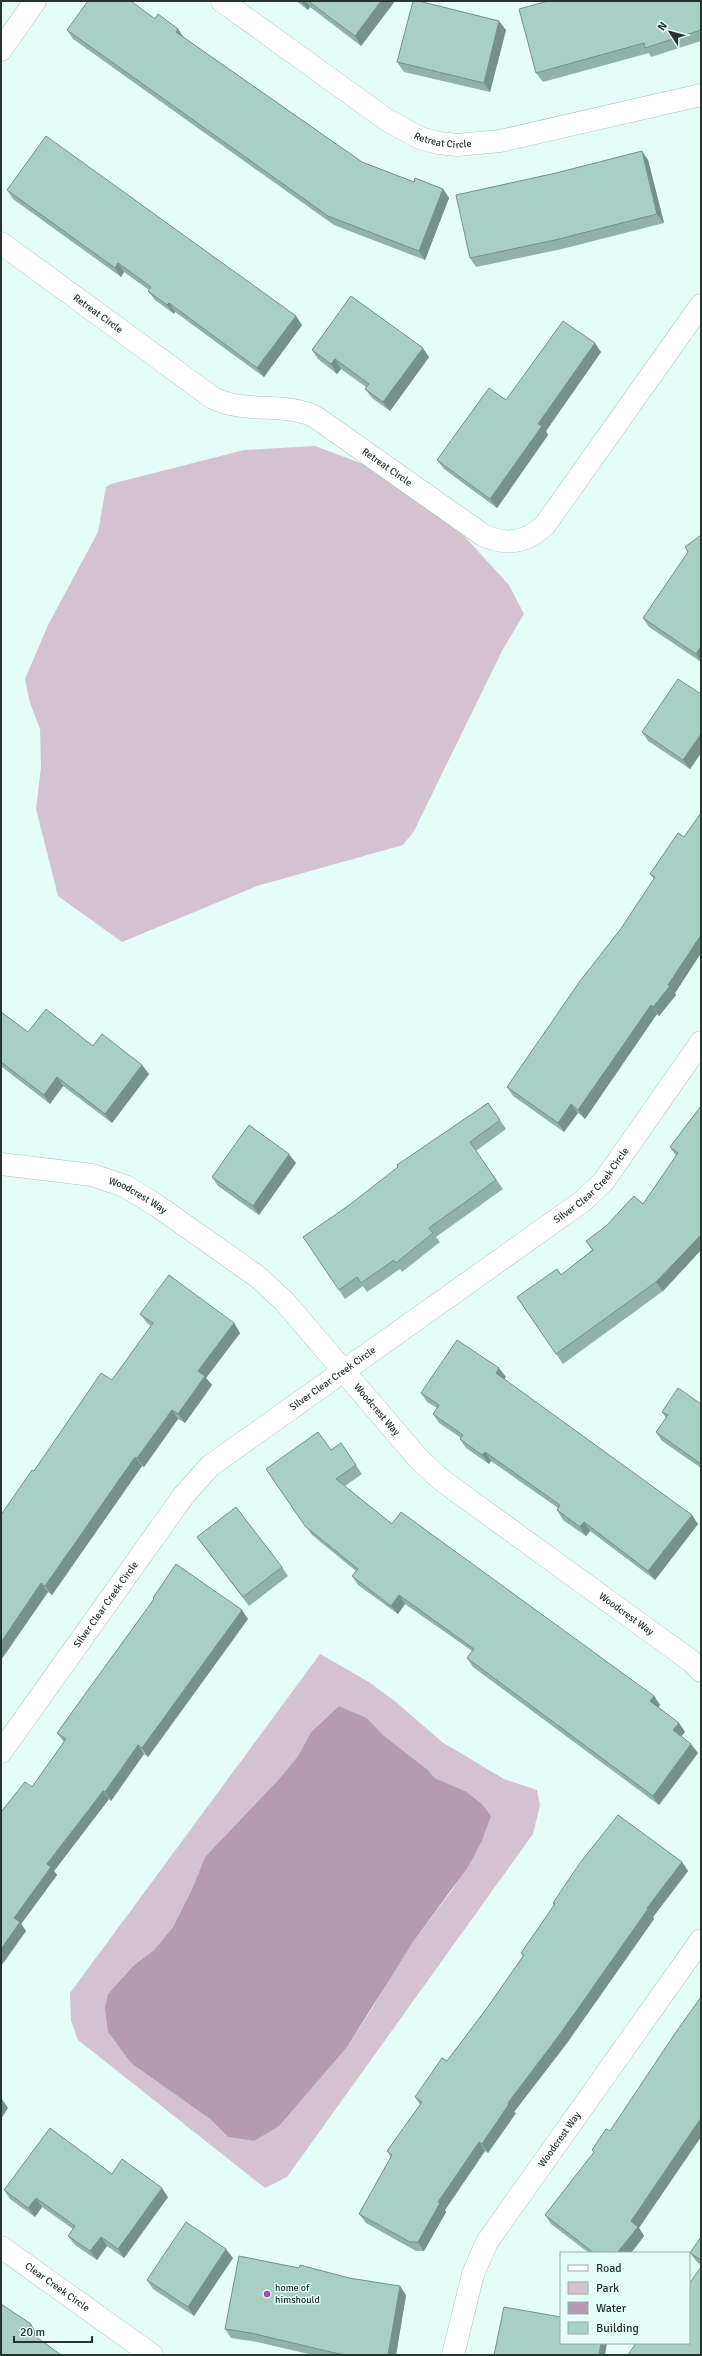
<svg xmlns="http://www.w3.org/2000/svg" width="702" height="2356" font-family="Signika,sans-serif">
	<rect width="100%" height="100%" fill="#e4fef7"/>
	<g fill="#d5c2d1" fill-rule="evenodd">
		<polygon points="315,446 374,468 455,526 509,585 524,614 503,649 414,831 403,845 257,886 122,942 58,896 36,809 41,767 40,729 30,703 25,679 48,625 98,532 106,487 111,484 244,450"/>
		<path d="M 320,1654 L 369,1682 L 396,1702 L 442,1742 L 504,1779 L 537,1790 L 540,1805 L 533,1834 L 287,2177 L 265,2188 L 78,2040 L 71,2021 L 70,1993 ZM 339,1706 L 367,1718 L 383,1735 L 428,1770 L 435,1778 L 465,1791 L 481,1843 L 453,1889 L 413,1942 L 386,1983 L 373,2007 L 347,2047 L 254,2141 L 228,2137 L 210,2119 L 132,2064 L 108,1994 L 133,1966 L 154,1950 L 173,1927 L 192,1889 L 205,1857 L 279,1779 L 298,1756 L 311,1732 Z"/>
	</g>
	<polygon fill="#b69ab0" points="339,1706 367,1718 383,1735 428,1770 435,1778 465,1791 482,1804 491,1816 481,1843 468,1867 413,1942 347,2047 279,2126 254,2141 228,2137 210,2119 132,2064 108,2032 105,2008 108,1994 133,1966 154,1950 173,1927 192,1889 205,1857 279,1779 298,1756 311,1732"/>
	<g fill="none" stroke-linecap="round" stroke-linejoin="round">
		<defs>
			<g id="minor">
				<path id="s1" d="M 222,1 L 387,120 L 420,138 L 439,143 L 457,145 L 500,141 L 701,95"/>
				<polyline points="1,50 35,1"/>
				<path id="s2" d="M 1,243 L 213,398 C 245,414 282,402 314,416 L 483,535 C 506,546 526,543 545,525 L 701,305"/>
				<path id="s3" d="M 1,1164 L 92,1175 L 125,1186 L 156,1205 L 258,1277 L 284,1301 L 417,1457 L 440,1479 L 691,1661 L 701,1671"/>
				<path id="s4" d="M 1,1752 L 184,1495 L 210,1466 L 583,1201 L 604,1181 L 701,1042"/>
				<path id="s5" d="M 1,2247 L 152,2355"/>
				<path id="s6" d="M 453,2355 L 473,2274 L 487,2242 L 701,1940"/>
			</g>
		</defs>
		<use href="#minor" stroke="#a5c4bb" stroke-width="23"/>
		<use href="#minor" stroke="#fff" stroke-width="22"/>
	</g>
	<g fill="#90b2a9">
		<polygon points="296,1 395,1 361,46 310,7 308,10"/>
		<polygon points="701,1 701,41 651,57 649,53 543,82 536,73"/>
		<polygon points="155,19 178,29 183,37 362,162 414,182 443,189 449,198 425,260 334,225 73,39 67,30"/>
		<polygon points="506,30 490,92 404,72 397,62"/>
		<polygon points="648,160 664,223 562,249 476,267 470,258"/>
		<polygon points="7,190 302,325 264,377 175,312 174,314 155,300 148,291 149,290 124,272 121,277 13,199"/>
		<polygon points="312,350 429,357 390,411 372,398 365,389 366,387 341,369 337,374 318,359"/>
		<polygon points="601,352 546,431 548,435 497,508 444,469 437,460 506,400"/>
		<polygon points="701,535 701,662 649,627 643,618"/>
		<polygon points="701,694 701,753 690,769 648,741 642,732"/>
		<polygon points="701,813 701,953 675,993 676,995 659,1016 657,1014 585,1119 578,1113 564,1132 513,1096 507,1087 620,930 654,879 650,874 684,837"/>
		<polygon points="1,1012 28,1032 93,1046 149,1074 112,1123 63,1086 50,1104 2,1067 1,1069"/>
		<polygon points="488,1103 506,1129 476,1151 503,1189 436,1237 440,1242 402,1272 400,1269 367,1292 363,1286 345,1299 339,1290 348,1206"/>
		<polygon points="701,1106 701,1250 663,1291 563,1364 517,1297 561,1275 592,1250 586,1241 643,1204 676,1156 670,1147"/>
		<polygon points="296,1163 259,1215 218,1186 212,1177"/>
		<polygon points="140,1314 234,1323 240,1333 206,1378 212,1385 185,1423 178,1419 144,1467 142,1466 52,1595 48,1592 1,1660 1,1515 34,1471 112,1380 151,1326 147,1323"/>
		<polygon points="506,1377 504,1379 698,1524 655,1580 590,1531 586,1536 563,1520 557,1510 558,1508 491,1461 489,1464 466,1448 460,1439 461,1438 439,1423 433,1414 437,1408 427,1402 421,1393"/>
		<polygon points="701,1404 701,1468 662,1441 656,1432 666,1418 662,1412"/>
		<polygon points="341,1443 362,1474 345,1486 392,1524 654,1696 660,1705 658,1707 679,1723 685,1732 681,1736 698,1753 659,1805 473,1667 467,1658 472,1651 405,1604 398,1614 358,1585 352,1576 356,1571 312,1535 266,1469 331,1450"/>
		<polygon points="197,1537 282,1567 288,1576 249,1606"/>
		<polygon points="153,1598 248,1619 148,1757 144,1754 111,1801 109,1799 54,1871 57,1875 21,1924 26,1931 1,1966 1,1812 32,1787 64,1742 57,1733 154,1600"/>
		<polygon points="682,1862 688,1871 653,1917 654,1919 567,2043 514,2112 516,2113 488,2153 485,2151 445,2210 446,2212 424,2251 416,2251 366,2223 359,2214 391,2157 387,2151 420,2105 415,2097 447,2061 487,2008 523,1956 521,1953 554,1905 553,1903"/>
		<polygon points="610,2131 639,2228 644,2236 631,2253 589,2253 551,2224 545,2215 594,2153 592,2150"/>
		<polygon points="112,2174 168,2197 124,2258 107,2246 97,2260 75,2245 68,2236 73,2229 42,2207 35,2217 10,2199 4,2190"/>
		<polygon points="701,2237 701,2265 697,2262 690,2253"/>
		<polygon points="233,2258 194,2316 153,2289 147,2280"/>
		<polygon points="406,2295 396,2355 313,2355 257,2342 231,2338 225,2329"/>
	</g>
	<g fill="#759189">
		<polygon points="301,1 306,1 310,7 308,10"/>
		<polygon points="381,1 395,1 361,46 355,36"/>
		<polygon points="499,21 506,30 490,92 484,83"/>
		<polygon points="178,29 184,38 176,32"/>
		<polygon points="642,151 648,160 664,223 657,214"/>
		<polygon points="443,189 449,198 425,260 419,251"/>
		<polygon points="118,263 124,272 121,277 115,268"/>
		<polygon points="169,303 175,312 174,314 167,305"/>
		<polygon points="296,316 302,325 264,377 257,368"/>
		<polygon points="595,343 601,352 546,431 548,435 497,508 490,499 538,424"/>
		<polygon points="423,348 429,357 390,411 383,402"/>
		<polygon points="335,359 341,369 337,374 331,364"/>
		<polygon points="701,646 701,662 696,654"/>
		<polygon points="701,734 701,753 690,769 683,760"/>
		<polygon points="701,935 701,953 675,993 676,995 659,1016 653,1007"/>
		<polygon points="651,1005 657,1014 585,1119 578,1110"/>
		<polygon points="142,1065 149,1074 112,1123 105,1114"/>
		<polygon points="57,1077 63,1086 50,1104 44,1095"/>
		<polygon points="571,1104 578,1113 564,1132 558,1123"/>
		<polygon points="289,1154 296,1163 259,1215 253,1206"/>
		<polygon points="701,1235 701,1250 663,1291 656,1282"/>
		<polygon points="234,1323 240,1333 206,1378 212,1385 185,1423 178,1414 198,1371"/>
		<polygon points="499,1368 506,1377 502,1382 496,1373"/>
		<polygon points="172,1410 178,1419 144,1467 137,1458"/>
		<polygon points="485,1452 491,1461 489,1464 482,1455"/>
		<polygon points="135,1457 142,1466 52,1595 45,1586"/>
		<polygon points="692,1515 698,1524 655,1580 648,1571"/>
		<polygon points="584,1522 590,1531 586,1536 580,1527"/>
		<polygon points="41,1583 48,1592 1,1660 1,1642"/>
		<polygon points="399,1595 405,1604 398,1614 391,1606"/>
		<polygon points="242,1610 248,1619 148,1757 142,1748"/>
		<polygon points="654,1696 660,1705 656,1710 650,1701"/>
		<polygon points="679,1723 685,1732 679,1739 673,1730"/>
		<polygon points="691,1744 698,1753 659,1805 653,1796"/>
		<polygon points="138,1745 144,1754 111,1801 105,1792"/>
		<polygon points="103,1791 109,1799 54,1871 57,1875 21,1924 26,1931 1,1966 1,1949 14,1918 47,1864"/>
		<polygon points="682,1862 688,1871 653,1917 654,1919 567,2043 514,2112 516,2113 488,2153 482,2144 508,2103 647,1908"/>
		<polygon points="2,2099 8,2108 1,2119 1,2100"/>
		<polygon points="701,2118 701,2137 639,2228 644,2236 631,2253 617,2253 631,2221"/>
		<polygon points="479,2142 485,2151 445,2210 446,2212 424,2251 418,2242 438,2202"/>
		<polygon points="162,2188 168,2197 124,2258 118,2249"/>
		<polygon points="36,2198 42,2207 35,2217 28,2208"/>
		<polygon points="101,2237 107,2246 97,2260 90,2251"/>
		<polygon points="226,2249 233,2258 194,2316 188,2307"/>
		<polygon points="400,2286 406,2295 396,2355 388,2355"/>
		<polygon points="31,2324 37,2334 33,2339 27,2330"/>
		<polygon points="601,2343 607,2343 605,2355 599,2355"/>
	</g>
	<g fill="#a7cfc4" stroke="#759189">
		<polygon points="88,1 131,1 155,19 158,14 178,29 176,32 362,162 414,182 415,178 443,189 419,251 328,216 67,30"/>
		<polygon points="308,1 381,1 355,36"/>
		<polygon points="413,1 419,1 499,21 484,83 397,62"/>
		<polygon points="548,1 701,1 701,30 645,48 644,43 536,73 519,9"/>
		<polygon points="46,136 296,316 257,368 169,303 167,305 148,291 151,287 118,263 115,268 7,190"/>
		<polygon points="642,151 657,214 555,240 470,258 456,195 556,173"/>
		<polygon points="351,296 423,348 383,402 365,389 369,384 335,359 331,364 312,350"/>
		<polygon points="563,321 595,343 538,424 542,426 490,499 437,460 489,388 506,400"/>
		<polygon points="701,535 701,646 696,654 643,618 688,552 685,547"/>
		<polygon points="678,679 701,694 701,734 683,760 642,732"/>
		<polygon points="701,813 701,935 668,985 670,986 653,1007 651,1005 578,1110 571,1104 558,1123 507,1087 580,981 620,930 655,877 650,874 678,833 684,837"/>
		<polygon points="46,1009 93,1046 102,1034 142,1065 105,1114 57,1077 44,1095 1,1062 1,1012 28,1032"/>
		<polygon points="488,1103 500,1120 470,1142 496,1180 429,1228 433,1233 396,1263 394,1260 361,1283 357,1277 339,1290 303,1237 348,1206 398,1167 397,1165"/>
		<polygon points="701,1106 701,1230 700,1231 701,1235 656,1282 556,1354 517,1297 557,1269 561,1275 593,1250 586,1241 606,1226 634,1196 643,1204 678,1153 670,1147"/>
		<polygon points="249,1125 289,1154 253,1206 212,1177"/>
		<polygon points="169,1275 234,1323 198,1371 205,1376 178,1414 172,1410 137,1458 135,1457 45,1586 41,1583 1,1642 1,1515 32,1470 34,1471 101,1373 112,1380 153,1323 140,1314"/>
		<polygon points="457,1340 499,1368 496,1373 692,1515 648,1571 584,1522 580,1527 557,1510 560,1505 485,1452 482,1455 460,1439 463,1435 433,1414 439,1405 421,1393"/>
		<polygon points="678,1388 701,1404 701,1464 656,1432 668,1415 662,1412"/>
		<polygon points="318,1432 331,1450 341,1443 356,1465 336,1479 392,1524 401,1512 654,1696 650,1701 679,1723 673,1730 691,1744 653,1796 467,1658 474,1649 399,1595 391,1606 352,1576 358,1569 305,1526 266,1469"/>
		<polygon points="236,1507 282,1567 243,1597 197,1537"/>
		<polygon points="176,1564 242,1610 142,1748 138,1745 105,1792 103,1791 47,1864 51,1867 14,1918 20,1922 1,1949 1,1812 25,1782 32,1787 66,1739 57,1733 154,1599 153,1598"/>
		<polygon points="618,1815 682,1862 647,1908 648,1909 560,2034 508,2103 509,2104 482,2144 479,2142 438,2202 440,2203 418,2242 410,2242 359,2214 392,2155 387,2151 422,2102 415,2097 442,2058 447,2061 487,2008 524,1955 521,1953 555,1904 553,1903 580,1863"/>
		<polygon points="701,1997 701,2118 631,2221 638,2227 617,2253 594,2253 545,2215 594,2152 592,2150 606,2129 610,2131 676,2032"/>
		<polygon points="50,2128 112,2174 122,2159 162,2188 118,2249 101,2237 90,2251 68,2236 75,2226 36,2198 28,2208 4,2190"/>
		<polygon points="186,2222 226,2249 188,2307 147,2280"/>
		<polygon points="701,2237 701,2260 690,2253"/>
		<polygon points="239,2256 299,2268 300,2265 349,2278 400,2286 388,2355 348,2355 335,2353 251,2333 225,2329"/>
		<polygon points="701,2267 701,2355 628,2355 636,2343 689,2343 689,2284"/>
		<polygon points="1,2304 31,2324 27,2330 61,2355 1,2355"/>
		<polygon points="504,2307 561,2317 561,2343 601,2343 599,2355 494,2355"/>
	</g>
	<circle fill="#b346a6" stroke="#e4fef7" stroke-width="1.5" cx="267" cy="2294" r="4"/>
	<g text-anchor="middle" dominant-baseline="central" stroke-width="3" stroke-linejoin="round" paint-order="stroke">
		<g font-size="10" fill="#26332f" stroke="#e4fef7">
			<text stroke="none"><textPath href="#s1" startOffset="264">Retreat Circle</textPath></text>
			<text stroke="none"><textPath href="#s2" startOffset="120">Retreat Circle</textPath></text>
			<text stroke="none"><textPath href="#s2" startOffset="455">Retreat Circle</textPath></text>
			<text stroke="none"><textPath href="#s4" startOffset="829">Silver Clear Creek Circle</textPath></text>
			<text stroke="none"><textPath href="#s3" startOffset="142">Woodcrest Way</textPath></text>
			<text stroke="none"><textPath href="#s4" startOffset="505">Silver Clear Creek Circle</textPath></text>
			<text stroke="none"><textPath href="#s3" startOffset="466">Woodcrest Way</textPath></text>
			<text stroke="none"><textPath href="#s4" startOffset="181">Silver Clear Creek Circle</textPath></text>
			<text stroke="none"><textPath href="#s3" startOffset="790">Woodcrest Way</textPath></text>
			<text stroke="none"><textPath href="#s6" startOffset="244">Woodcrest Way</textPath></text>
			<text stroke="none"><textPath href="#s5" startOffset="69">Clear Creek Circle</textPath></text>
		</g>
		<g font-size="10" fill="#26332f" stroke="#e4fef7" text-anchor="start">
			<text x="275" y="2288">home of<tspan x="275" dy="12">himshould</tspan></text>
		</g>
	</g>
	<rect width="702" height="2356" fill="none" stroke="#26332f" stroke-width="4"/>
	<rect x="560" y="2252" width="130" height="92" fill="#e4fef7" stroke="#98ada7"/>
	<rect x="568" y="2265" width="20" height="6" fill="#ffffff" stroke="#98ada7"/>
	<text x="596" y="2272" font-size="12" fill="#26332f">Road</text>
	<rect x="568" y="2282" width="20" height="12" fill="#d5c2d1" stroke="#98ada7"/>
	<text x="596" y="2292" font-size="12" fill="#26332f">Park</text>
	<rect x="568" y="2302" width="20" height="12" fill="#b69ab0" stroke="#98ada7"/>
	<text x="596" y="2312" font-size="12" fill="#26332f">Water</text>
	<rect x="568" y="2322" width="20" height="12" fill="#a7cfc4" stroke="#98ada7"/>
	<text x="596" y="2332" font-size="12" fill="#26332f">Building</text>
	<g transform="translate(670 32) rotate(306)" stroke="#e4fef7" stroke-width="3" paint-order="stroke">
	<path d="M0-3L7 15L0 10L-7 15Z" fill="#26332f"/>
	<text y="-6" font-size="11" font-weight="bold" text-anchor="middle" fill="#26332f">N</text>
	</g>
	<path d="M14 2336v6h78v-6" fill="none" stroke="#26332f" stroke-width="2"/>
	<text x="20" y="2336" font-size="12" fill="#26332f" stroke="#e4fef7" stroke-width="3" paint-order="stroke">20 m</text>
</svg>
